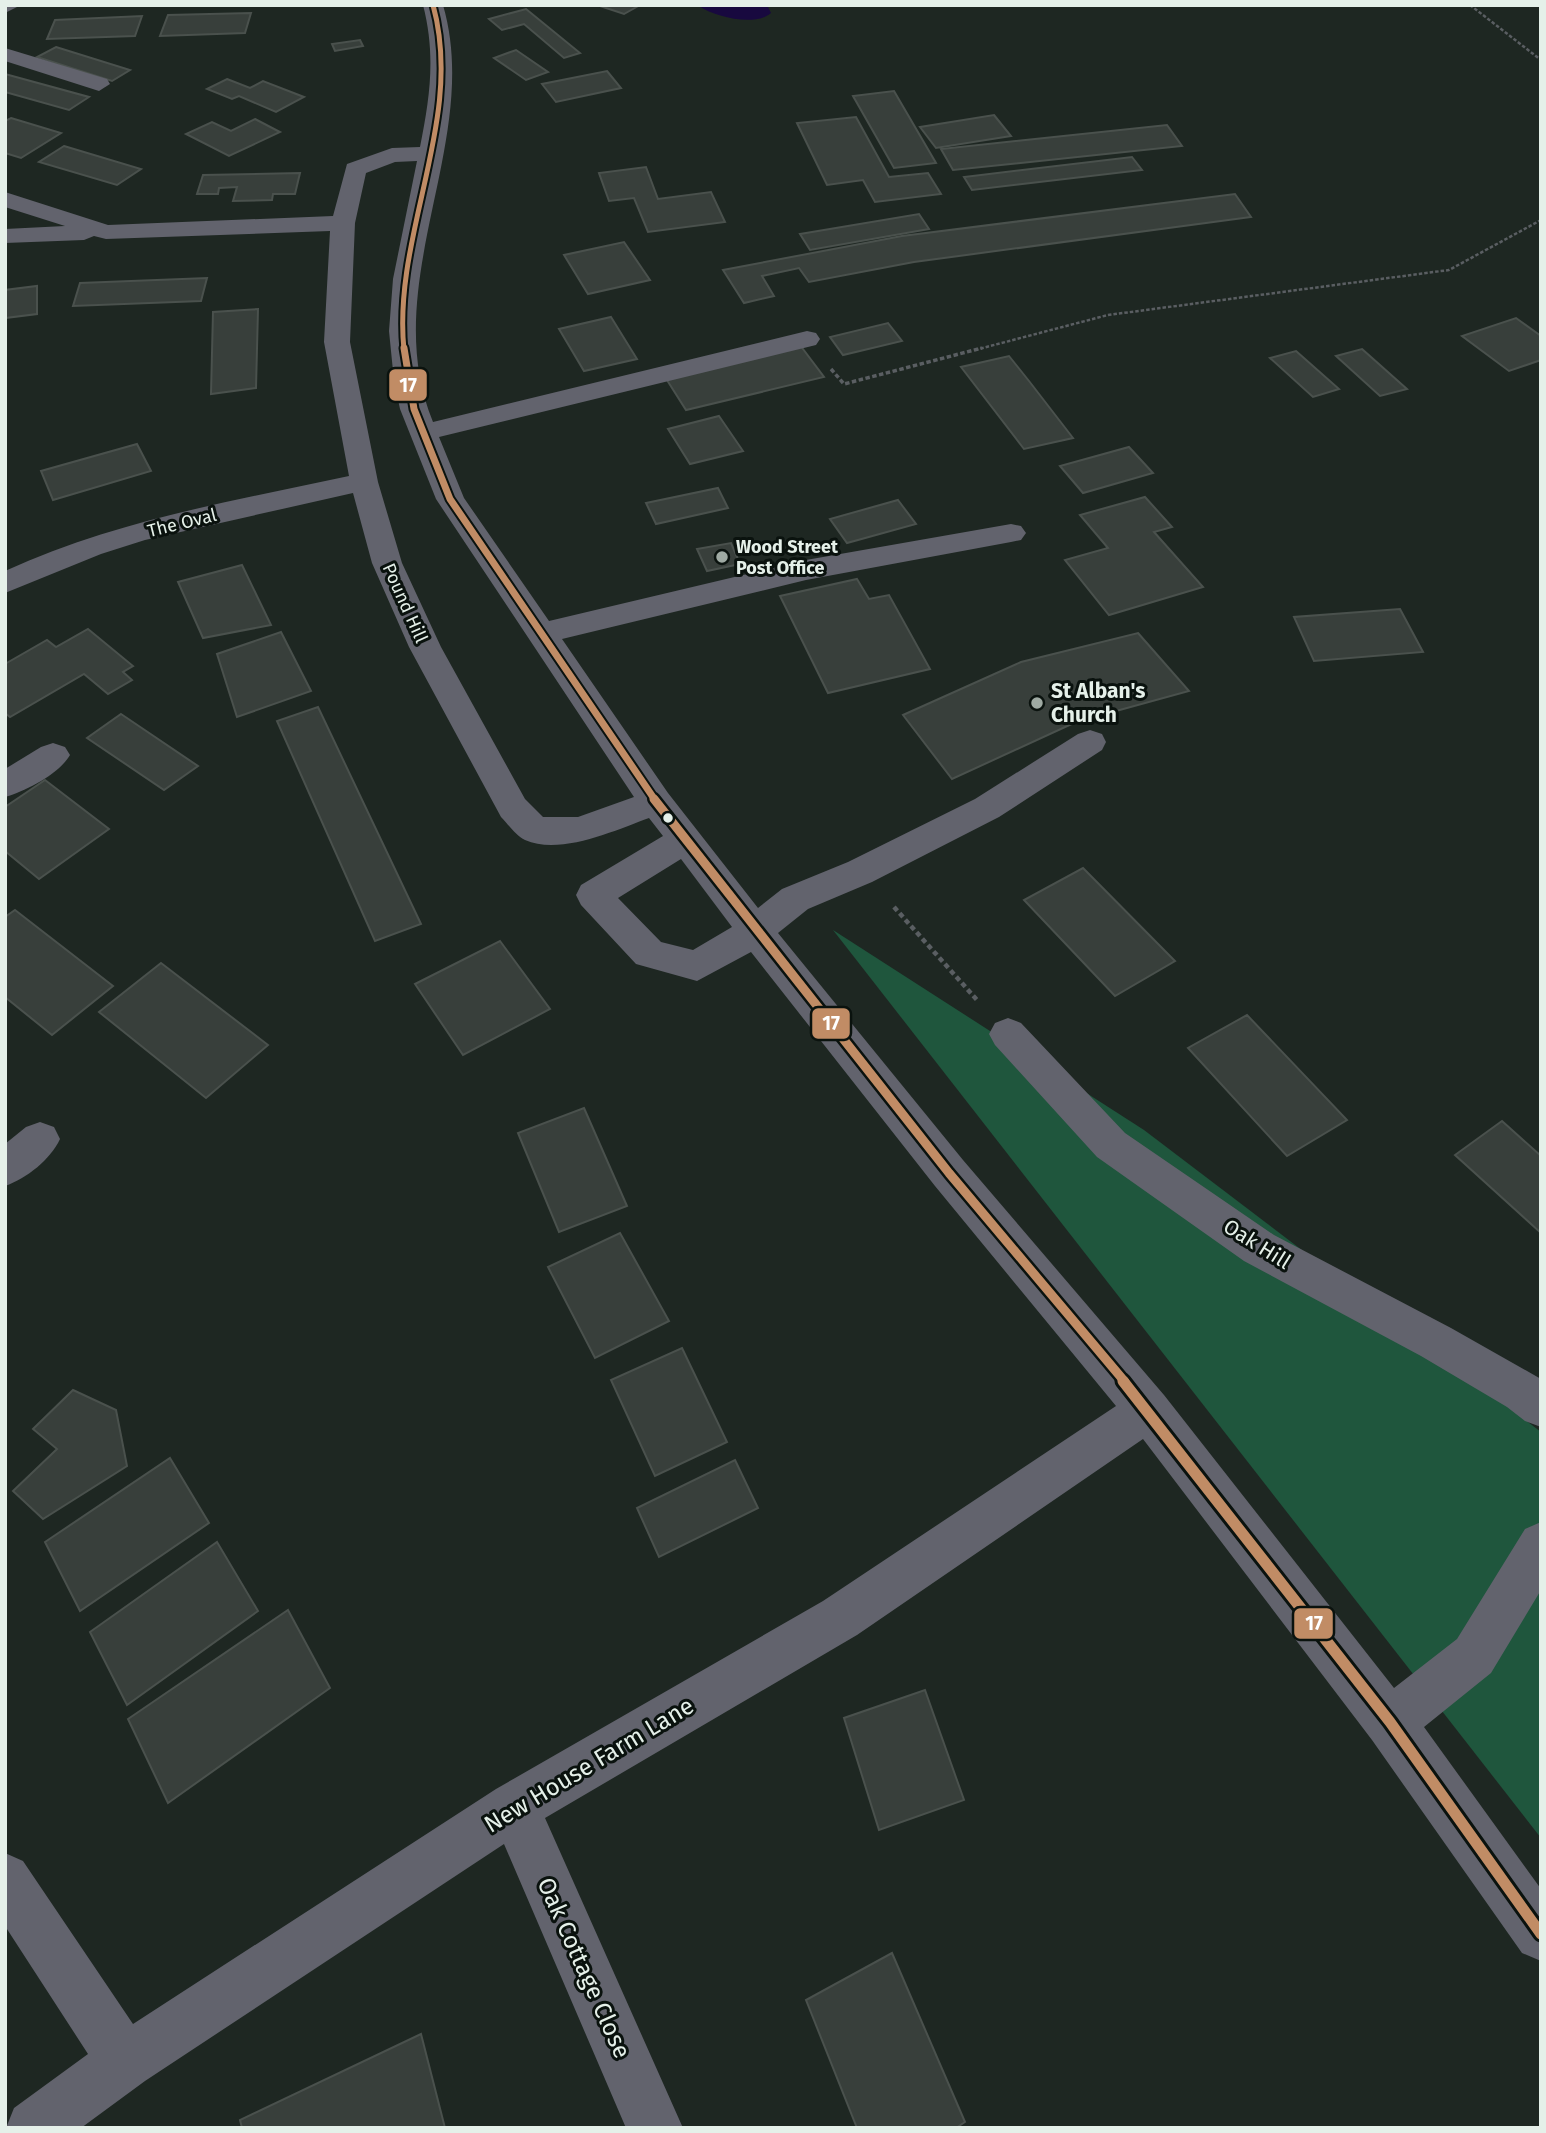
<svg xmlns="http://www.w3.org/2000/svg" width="1546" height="2133" font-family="'Fira Sans',sans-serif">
	<rect width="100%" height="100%" fill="#1e2722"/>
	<polygon fill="#1f563d" points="833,930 1144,1130 1541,1432 1541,1838"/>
	<path fill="#18093f" d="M 767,5 L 771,13 C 755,27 715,17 699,6 Z"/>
	<g fill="#383f3b" stroke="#4a514d" stroke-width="2">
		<polygon points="597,5 640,5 624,14"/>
		<polygon points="526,9 580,53 564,58 524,24 502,30 489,19"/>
		<polygon points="251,13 245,33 160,36 168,15"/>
		<polygon points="142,16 135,36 47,39 55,20"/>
		<polygon points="360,40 363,46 335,51 332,44"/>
		<polygon points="56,47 130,70 112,81 37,57"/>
		<polygon points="516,50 548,72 526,80 494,58"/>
		<polygon points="607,71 621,88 556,102 542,84"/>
		<polygon points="5,74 89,97 69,110 5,92"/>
		<polygon points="227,79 250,88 263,81 304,97 276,112 239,96 232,99 207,89"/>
		<polygon points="894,91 936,163 894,168 853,96"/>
		<polygon points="994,115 1011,136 936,148 920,127"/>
		<polygon points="856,117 889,177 928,173 941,194 875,202 863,180 827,185 797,123"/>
		<polygon points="11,118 61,133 21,158 5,153 5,121"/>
		<polygon points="255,119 280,132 229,156 186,134 212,122 231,131"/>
		<polygon points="1167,125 1182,146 953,170 941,149"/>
		<polygon points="64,146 141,169 117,185 39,162"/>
		<polygon points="1132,157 1142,170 972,190 964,177"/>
		<polygon points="646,167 658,199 711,192 725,222 648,232 634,198 609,201 599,173"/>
		<polygon points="300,173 295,194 273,194 272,200 233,201 237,187 219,188 218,194 197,194 203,175"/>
		<polygon points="1235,194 1251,217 914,262 809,282 799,268 762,276 774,296 744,303 723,270 902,236"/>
		<polygon points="919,214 929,229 810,250 800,234"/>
		<polygon points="624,242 650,280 588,294 564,255"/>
		<polygon points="207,278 201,301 73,306 80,283"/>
		<polygon points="37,286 37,314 5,318 5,290"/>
		<polygon points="258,309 256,388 211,394 213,312"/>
		<polygon points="611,317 637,359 584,371 559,329"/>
		<polygon points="1516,318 1541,336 1541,360 1509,371 1462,336"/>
		<polygon points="888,323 902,341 843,355 830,337"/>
		<polygon points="800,345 824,377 686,410 665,377"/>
		<polygon points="1362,349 1407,389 1380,396 1336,356"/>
		<polygon points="1296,351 1339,389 1313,397 1270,358"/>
		<polygon points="1009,356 1029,381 1073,438 1024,449 961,367"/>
		<polygon points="719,416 743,451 690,464 668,429"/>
		<polygon points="137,444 151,471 53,500 41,471"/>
		<polygon points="1129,447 1153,473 1083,493 1060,466"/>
		<polygon points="718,488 728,508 656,524 646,503"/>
		<polygon points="1145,497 1172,527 1154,532 1203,587 1109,615 1065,560 1108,548 1080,515"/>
		<polygon points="898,500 916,524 847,543 830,519"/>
		<polygon points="731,543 740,564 707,571 697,549"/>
		<polygon points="242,565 271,625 203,638 178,582"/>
		<polygon points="857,579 869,599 889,595 930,669 828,693 780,596"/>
		<polygon points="1400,609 1423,652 1314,661 1294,617"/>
		<polygon points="88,629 133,666 123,672 132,680 108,694 84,674 10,717 5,713 5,664 47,640 56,647"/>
		<polygon points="281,632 311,691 237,717 217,654"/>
		<polygon points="1138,633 1189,691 1076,722 952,779 903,715 1021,662"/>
		<polygon points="318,707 421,924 375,941 277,721"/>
		<polygon points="121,714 198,766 164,790 87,738"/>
		<polygon points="45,780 109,829 39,879 5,851 5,807"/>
		<polygon points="1083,868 1175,961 1115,996 1024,900"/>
		<polygon points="15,910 113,986 52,1035 5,997 5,917"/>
		<polygon points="500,941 550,1009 463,1055 415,984"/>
		<polygon points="161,963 268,1045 206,1098 99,1012"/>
		<polygon points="1247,1015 1347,1120 1287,1156 1188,1048"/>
		<polygon points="584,1108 627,1206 559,1232 518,1133"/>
		<polygon points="1502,1121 1541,1156 1541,1233 1455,1155"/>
		<polygon points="620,1233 669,1321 595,1358 548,1267"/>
		<polygon points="682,1348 727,1442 655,1476 611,1380"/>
		<polygon points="73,1390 116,1410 127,1466 43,1519 13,1491 57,1449 33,1429"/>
		<polygon points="170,1458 209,1523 80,1611 45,1542"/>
		<polygon points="735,1460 758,1508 659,1557 637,1508"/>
		<polygon points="217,1542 258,1611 127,1705 90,1632"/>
		<polygon points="288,1610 330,1688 168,1803 128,1719"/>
		<polygon points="925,1690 964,1800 879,1830 844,1718"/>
		<polygon points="892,1953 965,2122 956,2128 857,2128 806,2000"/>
		<polygon points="421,2034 445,2128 242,2128 240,2120"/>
	</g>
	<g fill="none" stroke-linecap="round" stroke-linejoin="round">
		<g stroke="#5a5e62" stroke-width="2.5" stroke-dasharray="3.5 2" stroke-linecap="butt">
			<polyline points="1470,5 1541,60"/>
			<polyline points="975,350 1108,315 1449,270 1541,220"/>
		</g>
		<polyline stroke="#5a5e62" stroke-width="3.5" stroke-dasharray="4.5 2.5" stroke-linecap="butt" points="831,369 844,384 982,348"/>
		<polyline stroke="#5a5e62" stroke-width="4.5" stroke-dasharray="5 3.5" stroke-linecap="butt" points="894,907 977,1000"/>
		<g fill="#62636d" fill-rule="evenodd">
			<polygon points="5,5 21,5 5,13"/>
			<path d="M 423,5 L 443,5 C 483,142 376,283 433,422 L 807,331 L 816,333 L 820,339 L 816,345 L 439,437 L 464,498 L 549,621 L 806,560 L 1011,524 L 1021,526 L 1026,533 L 1021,540 L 1011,542 L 806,580 L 562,639 L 668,793 L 758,908 L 782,889 L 848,862 L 975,799 L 1078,734 L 1090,730 L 1102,734 L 1106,742 L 1102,750 L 999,817 L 872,882 L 808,909 L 778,933 L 963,1160 L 1164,1395 L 1394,1688 L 1457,1639 L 1525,1529 L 1541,1522 L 1541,1590 L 1491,1673 L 1424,1727 L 1541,1889 L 1541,1961 L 1522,1953 L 1372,1740 L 1143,1439 L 857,1635 L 545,1818 L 683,2128 L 626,2128 L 504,1844 L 145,2081 L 81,2128 L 6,2128 L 14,2108 L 88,2054 L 5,1926 L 5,1853 L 23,1861 L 133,2024 L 496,1789 L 823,1601 L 1116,1406 L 935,1186 L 751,952 L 697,981 L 636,964 L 581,905 L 576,895 L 581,885 L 663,836 L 649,818 C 616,830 560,856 525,840 C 516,836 508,824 501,817 L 409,647 L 372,563 L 353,493 L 145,540 L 101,554 L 5,593 L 5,571 C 114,521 232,501 349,476 L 324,342 L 330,231 L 106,239 L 94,236 L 84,240 L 5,243 L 5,229 L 65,226 L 5,207 L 5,192 L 108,225 L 333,216 L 347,164 L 392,148 L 420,147 C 430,97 436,55 423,5 ZM 417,161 L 393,279 L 389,331 L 394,381 L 400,409 L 436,499 L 634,797 L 578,817 L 543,817 L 525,799 L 441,647 L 402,563 L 378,482 L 350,342 L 355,223 L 366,173 L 395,162 ZM 681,859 L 732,927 L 693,950 L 661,942 L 618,898 Z"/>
			<polygon points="5,48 107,79 110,84 99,91 5,61"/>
			<path d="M 53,743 L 65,747 L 70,755 C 59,774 26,791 5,797 L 5,769 L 41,747 Z"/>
			<polygon points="1008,1018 1021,1023 1125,1133 1274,1235 1451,1328 1541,1379 1541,1427 1525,1421 1507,1407 1421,1356 1244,1261 1097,1157 995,1045 989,1034 995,1023"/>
			<path d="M 40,1122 L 54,1127 L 60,1139 C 50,1160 27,1178 5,1186 L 5,1144 L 26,1127 Z"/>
		</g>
		<defs>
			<path id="bus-1-far3" d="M 404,350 C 392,234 465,120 433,5"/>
			<polyline id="bus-1-far2" points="404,348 414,409 450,499 655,800"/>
			<polyline id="bus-1-far1" points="654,799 949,1173 1125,1382"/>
			<polyline id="bus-1" points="1123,1381 1390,1722 1541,1934"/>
		</defs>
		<use href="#bus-1-far3" stroke="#0a120e" stroke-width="9"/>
		<use href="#bus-1-far2" stroke="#0a120e" stroke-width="11"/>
		<use href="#bus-1-far1" stroke="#0a120e" stroke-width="14"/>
		<use href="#bus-1" stroke="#0a120e" stroke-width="17"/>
		<use href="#bus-1-far3" stroke="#c18c65" stroke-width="5"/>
		<use href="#bus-1-far2" stroke="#c18c65" stroke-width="7"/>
		<use href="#bus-1-far1" stroke="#c18c65" stroke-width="9"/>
		<use href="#bus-1" stroke="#c18c65" stroke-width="11"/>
	</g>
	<g fill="#9faaa3" stroke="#0a120e" stroke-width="2.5">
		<circle cx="722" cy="557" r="7"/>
		<circle cx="1037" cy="703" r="7"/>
	</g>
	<circle fill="#e5f0e9" stroke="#0a120e" stroke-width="2.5" cx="668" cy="818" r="6"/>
	<g text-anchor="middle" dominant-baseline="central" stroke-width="6" stroke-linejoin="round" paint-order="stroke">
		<g font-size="18" fill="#e5f0e9" stroke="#0a120e">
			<text transform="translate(182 523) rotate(-14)">The Oval</text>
			<text transform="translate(405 603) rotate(66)">Pound Hill</text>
		</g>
		<g font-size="18" font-weight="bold" fill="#e5f0e9" stroke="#0a120e" text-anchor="start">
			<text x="736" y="547">Wood Street<tspan x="736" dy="21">Post Office</tspan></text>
		</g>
		<g font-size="21" font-weight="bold" fill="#e5f0e9" stroke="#0a120e" text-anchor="start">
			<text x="1051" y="691">St Alban's<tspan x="1051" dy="24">Church</tspan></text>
		</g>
		<g font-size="21" fill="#e5f0e9" stroke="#0a120e">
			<text transform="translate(1257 1244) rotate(32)">Oak Hill</text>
		</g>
		<g font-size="24" fill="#e5f0e9" stroke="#0a120e">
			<text transform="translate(589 1765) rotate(-31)">New House Farm Lane</text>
			<text transform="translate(584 1968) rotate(66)">Oak Cottage Close</text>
		</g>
	</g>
	<g stroke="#0a120e" stroke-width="2.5">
		<rect x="388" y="368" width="40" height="34" rx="7" fill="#c18c65"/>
		<rect x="811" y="1007" width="40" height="33" rx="7" fill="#c18c65"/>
		<rect x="1293" y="1607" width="41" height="33" rx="7" fill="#c18c65"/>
	</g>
	<g font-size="19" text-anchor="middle" font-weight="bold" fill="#fff">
		<text x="408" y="392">17</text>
		<text x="831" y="1030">17</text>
		<text x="1314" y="1630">17</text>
	</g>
	<rect width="1546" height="2133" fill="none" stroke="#e5f0e9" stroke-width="14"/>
</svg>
